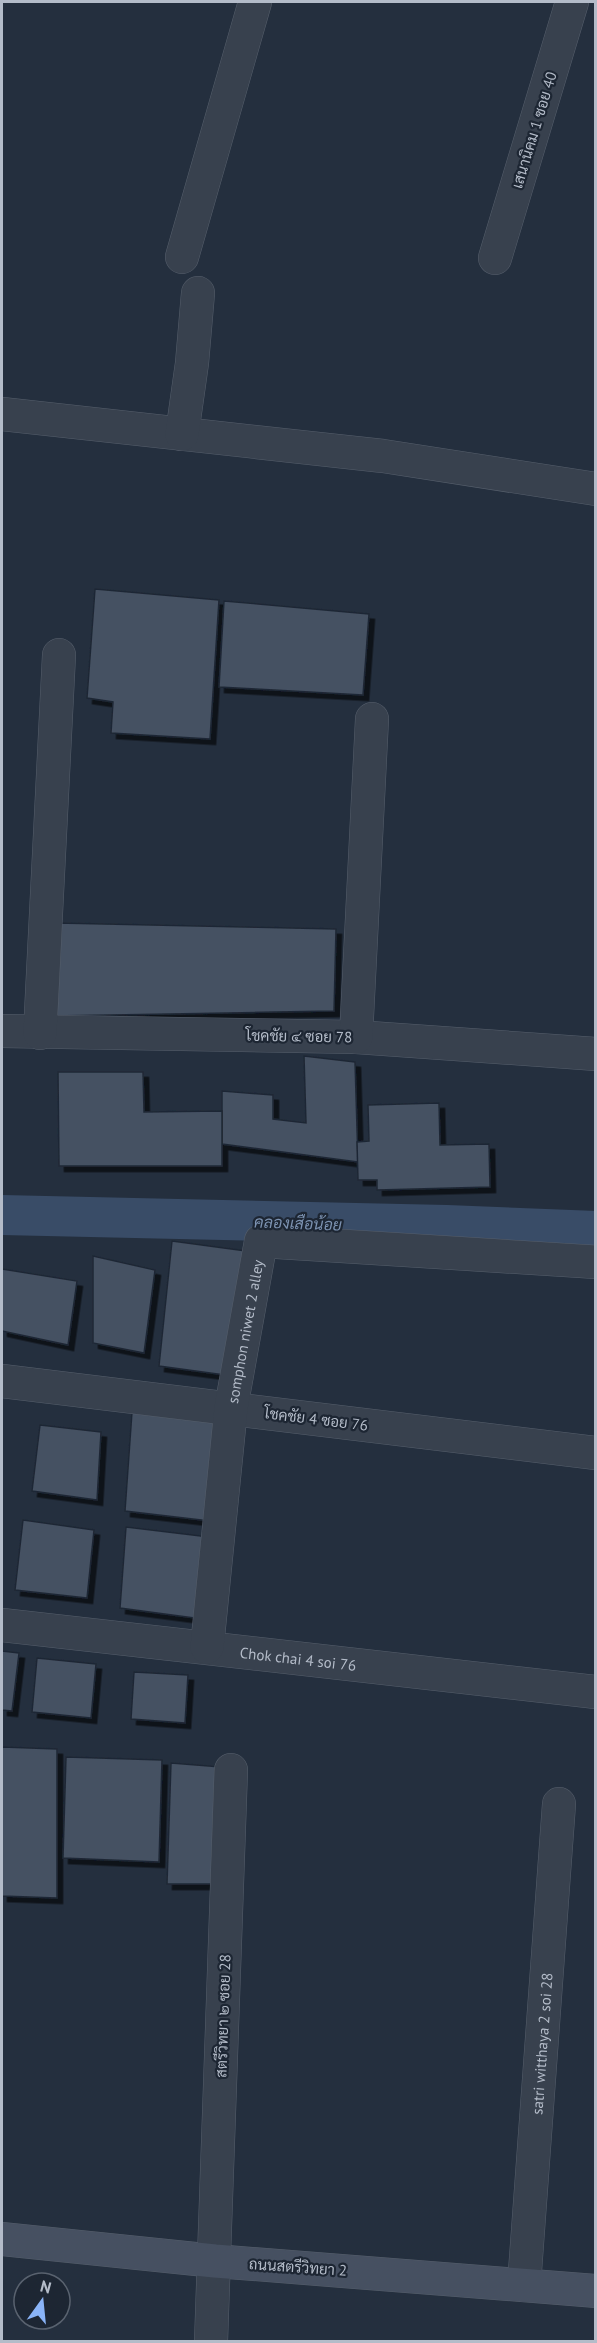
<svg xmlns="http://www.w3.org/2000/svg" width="597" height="2343" font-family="'PT Sans',Sarabun,sans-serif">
	<defs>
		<filter id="shadow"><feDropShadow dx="5.5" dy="5.5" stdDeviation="0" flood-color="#0009"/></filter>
	</defs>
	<rect width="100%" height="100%" fill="#242f3e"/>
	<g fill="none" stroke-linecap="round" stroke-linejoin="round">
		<polyline stroke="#394c67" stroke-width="40" points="2,1215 447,1225 596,1231"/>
	</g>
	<g fill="#455162" stroke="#1f2835" stroke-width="1.5" filter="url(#shadow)">
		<polygon points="95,589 219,600 210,739 111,733 113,702 87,698"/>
		<polygon points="224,601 369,614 363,695 219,687"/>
		<polygon points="57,923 336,929 334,1011 53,1016"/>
		<polygon points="304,1056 355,1062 358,1162 222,1144 222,1091 273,1095 273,1119 306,1123"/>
		<polygon points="58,1072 143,1072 144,1112 222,1111 222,1166 59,1166"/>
		<polygon points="439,1103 440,1145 489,1144 490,1187 377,1190 377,1180 358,1180 357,1142 369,1141 368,1105"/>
		<polygon points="172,1241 246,1251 225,1375 159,1366"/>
		<polygon points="93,1256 155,1270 144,1353 93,1343"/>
		<polygon points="2,1269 77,1281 68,1345 2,1331"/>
		<polygon points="132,1412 220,1423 210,1521 125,1511"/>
		<polygon points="40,1425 101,1432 97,1500 32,1491"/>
		<polygon points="23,1520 94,1530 87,1598 15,1590"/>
		<polygon points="126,1527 209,1537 202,1619 120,1608"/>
		<polygon points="2,1651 19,1653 12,1711 2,1710"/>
		<polygon points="37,1658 96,1664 91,1718 32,1712"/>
		<polygon points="134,1672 188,1675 185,1723 131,1719"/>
		<polygon points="2,1747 57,1749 57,1898 2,1896"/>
		<polygon points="66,1757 162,1760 159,1862 63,1858"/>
		<polygon points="171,1763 221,1767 221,1884 167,1884"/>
	</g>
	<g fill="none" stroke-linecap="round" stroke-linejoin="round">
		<defs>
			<g id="street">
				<polyline points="182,257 255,2"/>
				<polyline points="495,258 572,2"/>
				<polyline points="2,414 383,456 596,489"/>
				<polyline points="182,434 192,363 198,293"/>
				<polyline points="2,1031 356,1037 596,1054"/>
				<polyline points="40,1033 59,655"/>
				<polyline points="356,1037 372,719"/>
				<polyline points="2,1381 596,1453"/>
				<path id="s1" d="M 2,1625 L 596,1692"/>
				<path id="s2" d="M 207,1647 L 231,1408 L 261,1241 L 596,1262"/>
				<path id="s3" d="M 524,2285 L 559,1804"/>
				<polyline points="211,2342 231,1770"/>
			</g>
			<polyline id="secondary" points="2,2239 215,2261 596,2291"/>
		</defs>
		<use href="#street" stroke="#565f6c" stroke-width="34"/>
		<use href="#secondary" stroke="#565f6c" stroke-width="34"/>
		<use href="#street" stroke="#38414e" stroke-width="33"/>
		<use href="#secondary" stroke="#465061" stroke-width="33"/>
	</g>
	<g text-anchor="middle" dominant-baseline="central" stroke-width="4.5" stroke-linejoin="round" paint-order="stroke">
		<g font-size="15" fill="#b4bcc9" stroke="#1d2633">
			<text transform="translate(534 130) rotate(-73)">เสนานิคม 1 ซอย 40</text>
			<text transform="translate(299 1036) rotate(1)">โชคชัย ๔ ซอย 78</text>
			<text stroke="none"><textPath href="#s2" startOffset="318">somphon niwet 2 alley</textPath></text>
			<text transform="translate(316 1419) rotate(7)">โชคชัย 4 ซอย 76</text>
			<text stroke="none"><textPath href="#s1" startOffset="298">Chok chai 4 soi 76</textPath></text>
			<text transform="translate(223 2016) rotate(-88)">สตรีวิทยา ๒ ซอย 28</text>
			<text stroke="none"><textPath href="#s3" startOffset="242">satri witthaya 2 soi 28</textPath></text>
			<text transform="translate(298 2267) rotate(4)">ถนนสตรีวิทยา 2</text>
		</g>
		<g font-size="16" font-style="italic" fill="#7c92b1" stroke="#1d2633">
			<text transform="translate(298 1223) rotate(2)">คลองเสือน้อย</text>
		</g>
	</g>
	<rect width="597" height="2343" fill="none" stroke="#b4bcc9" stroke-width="6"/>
	<g transform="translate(42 2301) rotate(15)"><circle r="28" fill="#1d2633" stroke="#59626f" stroke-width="1.5"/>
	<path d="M0-4.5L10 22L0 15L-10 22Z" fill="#8ab4f8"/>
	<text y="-9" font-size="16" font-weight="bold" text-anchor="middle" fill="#b4bcc9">N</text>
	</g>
</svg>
